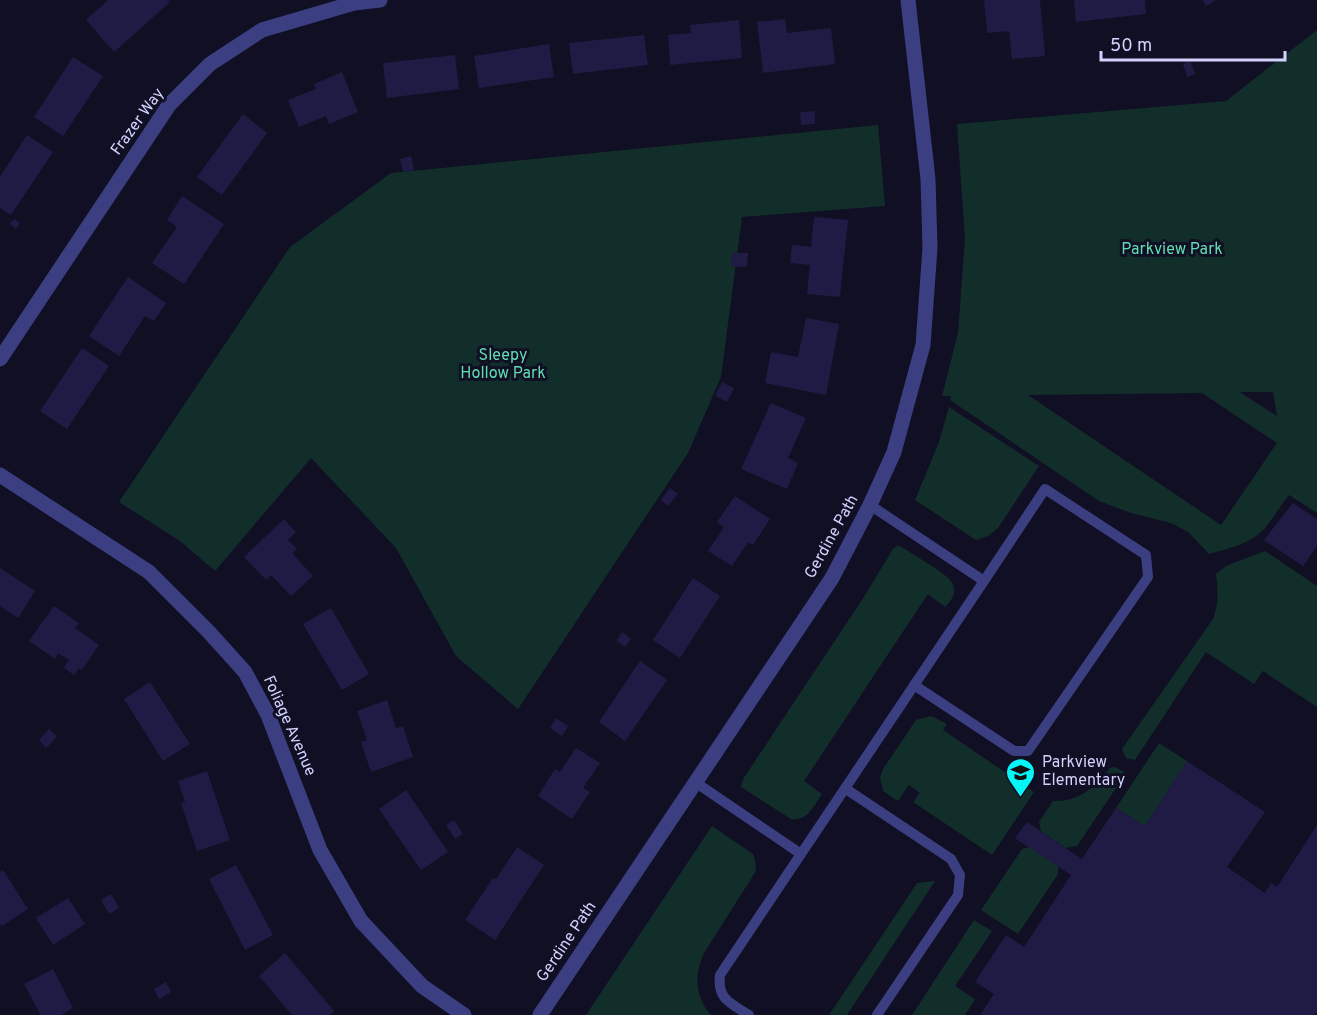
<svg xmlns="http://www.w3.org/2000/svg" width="1317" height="1015" font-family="Overpass,sans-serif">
	<rect width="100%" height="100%" fill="#100f24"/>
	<g fill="#122e2a" fill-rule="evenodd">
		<path d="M 1317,30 L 1317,513 L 1289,495 C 1281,505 1274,517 1266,527 C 1252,544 1229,548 1209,554 L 1188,532 L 1171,523 L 1131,513 L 1099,501 L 950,400 L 951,396 L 942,396 L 958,333 L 965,238 L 957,124 L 1226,101 ZM 1241,392 L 1273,392 L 1277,416 L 1241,393 ZM 1202,393 L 1277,443 L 1221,525 L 1028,395 Z"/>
		<polygon points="878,125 885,206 742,217 721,377 688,453 518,709 456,656 396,548 311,458 215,571 180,541 119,502 290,247 391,173"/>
		<polygon points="949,407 1039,466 998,528 988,536 976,540 915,500 939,442"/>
		<path d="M 898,545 C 908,551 918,557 927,563 C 945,575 967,585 945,607 L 928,594 L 804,781 L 822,794 C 813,807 808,821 791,819 L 741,787 L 743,779 L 862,600 L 893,549 Z"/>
		<path d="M 1265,551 L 1317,586 L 1317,707 L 1263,671 L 1254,684 L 1206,652 L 1135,760 L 1126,758 L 1122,749 L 1213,619 C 1219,603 1218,591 1216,574 L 1226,566 Z"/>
		<polygon points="931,716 947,724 943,730 1034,792 992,855 913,802 920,793 909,785 898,801 883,791 880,777 883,769 916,720"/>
		<polygon points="1159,743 1187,761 1145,826 1116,808"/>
		<path d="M 1115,767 L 1124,772 L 1124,776 L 1077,846 L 1066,848 L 1041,831 L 1039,822 L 1053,801 C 1081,801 1094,788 1110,768 Z"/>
		<path d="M 712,826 L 753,854 L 755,860 L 756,871 L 704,953 C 694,975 695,997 711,1015 L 586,1015 Z"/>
		<polygon points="1030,847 1058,866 1058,874 1018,934 981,910 1022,849"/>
		<polygon points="935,881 847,1015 829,1015 917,883"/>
		<polygon points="974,920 992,931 955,986 975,999 965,1015 912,1015"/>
	</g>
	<g fill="#201b44">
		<polygon points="108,0 168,0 170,2 114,52 86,20"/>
		<polygon points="984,0 1040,0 1045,56 1012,59 1009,31 987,33"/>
		<polygon points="1074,0 1145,0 1146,14 1076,22"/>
		<polygon points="1203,0 1216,0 1206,6"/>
		<polygon points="785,19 787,33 831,28 835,64 763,73 757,22"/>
		<polygon points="739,20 742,58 670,65 668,35 691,33 690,25"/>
		<polygon points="644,35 648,65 573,74 569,43"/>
		<polygon points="549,44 554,77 479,88 474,56"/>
		<polygon points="455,55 459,89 387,98 383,63"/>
		<polygon points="73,57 103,76 63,136 34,117"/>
		<polygon points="1190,61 1195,74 1187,77 1183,64"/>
		<polygon points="342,72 358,112 329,124 326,116 299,127 288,100 316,89 314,84"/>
		<polygon points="815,111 815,124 801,125 800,112"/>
		<polygon points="243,114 267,133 222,195 197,177"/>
		<polygon points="27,135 53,152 11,215 0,208 0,177"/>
		<polygon points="411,156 414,170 403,172 400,159"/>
		<polygon points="182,196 224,224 184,284 152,263 177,227 167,220"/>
		<polygon points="814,217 848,220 840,297 807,294 810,265 790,263 792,245 811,247"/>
		<polygon points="14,219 20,223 16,229 10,224"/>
		<polygon points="732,253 748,253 747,267 731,266"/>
		<polygon points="128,277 166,303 154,321 145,316 119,356 89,336"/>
		<polygon points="806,318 839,324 826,395 765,383 771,352 798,357"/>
		<polygon points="82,348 109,366 67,429 40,411"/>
		<polygon points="722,382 734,388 727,402 715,396"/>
		<polygon points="771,403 806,418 788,458 798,463 787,489 741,469"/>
		<polygon points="670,488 678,494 668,506 661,500"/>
		<polygon points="735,496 770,519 753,545 748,542 732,566 708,551 724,527 717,522"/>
		<polygon points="1293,503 1317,519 1317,546 1303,566 1264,540"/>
		<polygon points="284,519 296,532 288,540 297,549 292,553 313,576 291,596 271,575 266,580 244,557"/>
		<polygon points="0,568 35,591 18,618 0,606"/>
		<polygon points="693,578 720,596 680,658 653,640"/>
		<polygon points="54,606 79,623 75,628 99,645 82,670 79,668 74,675 64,668 69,660 58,653 55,659 29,641"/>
		<polygon points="331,608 369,674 342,690 303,624"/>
		<polygon points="622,632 631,639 625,647 617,641"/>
		<polygon points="640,661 667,680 625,741 599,722"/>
		<polygon points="150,682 190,744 163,761 124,699"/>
		<polygon points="387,700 396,728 403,726 413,757 371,772 361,742 367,740 357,711"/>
		<polygon points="556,718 568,726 562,736 550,728"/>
		<polygon points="49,729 57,737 46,748 39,740"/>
		<polygon points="576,748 600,763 583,788 590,792 572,819 538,796 555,769 560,772"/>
		<polygon points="1187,761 1265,812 1227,867 1265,893 1271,883 1277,887 1317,825 1317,1012 1315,1015 980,1015 994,994 975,982 1006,935 1024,947 1071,875 1015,838 1027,822 1082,859 1116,808 1145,826"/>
		<polygon points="207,771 230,840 197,851 181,803 185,802 178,781"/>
		<polygon points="406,790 448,852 421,870 379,809"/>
		<polygon points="454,820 463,834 455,839 446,825"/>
		<polygon points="517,847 544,865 495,940 465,920 493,878 496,879"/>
		<polygon points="236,865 273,935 245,950 209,879"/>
		<polygon points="3,870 28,909 2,926 0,924 0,872"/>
		<polygon points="111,894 119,908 109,914 101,900"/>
		<polygon points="68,898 85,924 53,945 36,918"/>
		<polygon points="285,953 334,1011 330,1015 292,1015 259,976"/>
		<polygon points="53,969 73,1008 61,1015 41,1015 24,984"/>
		<polygon points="166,982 171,992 159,999 154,989"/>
	</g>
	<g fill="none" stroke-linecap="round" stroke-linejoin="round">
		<g stroke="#3b3f82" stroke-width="10">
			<polyline points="914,685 1014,751 1028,751 1148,577 1146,555 1045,489 984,581"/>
			<polyline points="695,782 801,854 984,581 870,505"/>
			<polyline points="846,789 951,859 960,875 958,895 877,1015"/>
			<path d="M 749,1015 C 730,1003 717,999 720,975 L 801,854"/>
		</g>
		<g stroke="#3b3f82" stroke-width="15">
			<polyline points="0,359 169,105 210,64 262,30 354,3 380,0"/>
			<polyline points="0,475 149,572 208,631 245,672 268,715 320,850 361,921 422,986 464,1015"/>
			<polyline points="540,1015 832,578 870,505 894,452 923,345 930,248 928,179 908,0"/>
		</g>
	</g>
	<defs>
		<symbol id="school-pin" viewBox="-11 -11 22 30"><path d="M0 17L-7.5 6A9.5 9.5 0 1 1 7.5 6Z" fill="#05f6f7" stroke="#100f24"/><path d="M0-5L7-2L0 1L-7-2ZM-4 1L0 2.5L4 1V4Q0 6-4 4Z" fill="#111"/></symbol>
	</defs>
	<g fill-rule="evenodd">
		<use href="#school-pin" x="1004" y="756" width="33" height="45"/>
	</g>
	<g text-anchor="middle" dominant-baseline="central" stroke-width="6" stroke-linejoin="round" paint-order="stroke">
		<g font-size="16" fill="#d3d2fe" stroke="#100f24">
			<text transform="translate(138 122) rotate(-54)">Frazer Way</text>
			<text transform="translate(832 537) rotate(-61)">Gerdine Path</text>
			<text transform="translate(289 726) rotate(66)">Foliage Avenue</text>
			<text transform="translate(567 942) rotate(-56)">Gerdine Path</text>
		</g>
		<g font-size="16" fill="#60ddb1" stroke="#100f24">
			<text x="1172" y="250">Parkview Park</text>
			<text x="503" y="356">Sleepy<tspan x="503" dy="18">Hollow Park</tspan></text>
		</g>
		<g font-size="16" fill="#d3d2fe" stroke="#100f24" text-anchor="start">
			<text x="1042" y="763">Parkview<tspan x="1042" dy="18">Elementary</tspan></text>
		</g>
	</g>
	<path d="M1101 51v9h184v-9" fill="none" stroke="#d3d2fe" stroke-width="3"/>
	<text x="1110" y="51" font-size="18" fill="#d3d2fe" stroke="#100f24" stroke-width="4.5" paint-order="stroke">50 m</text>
</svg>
